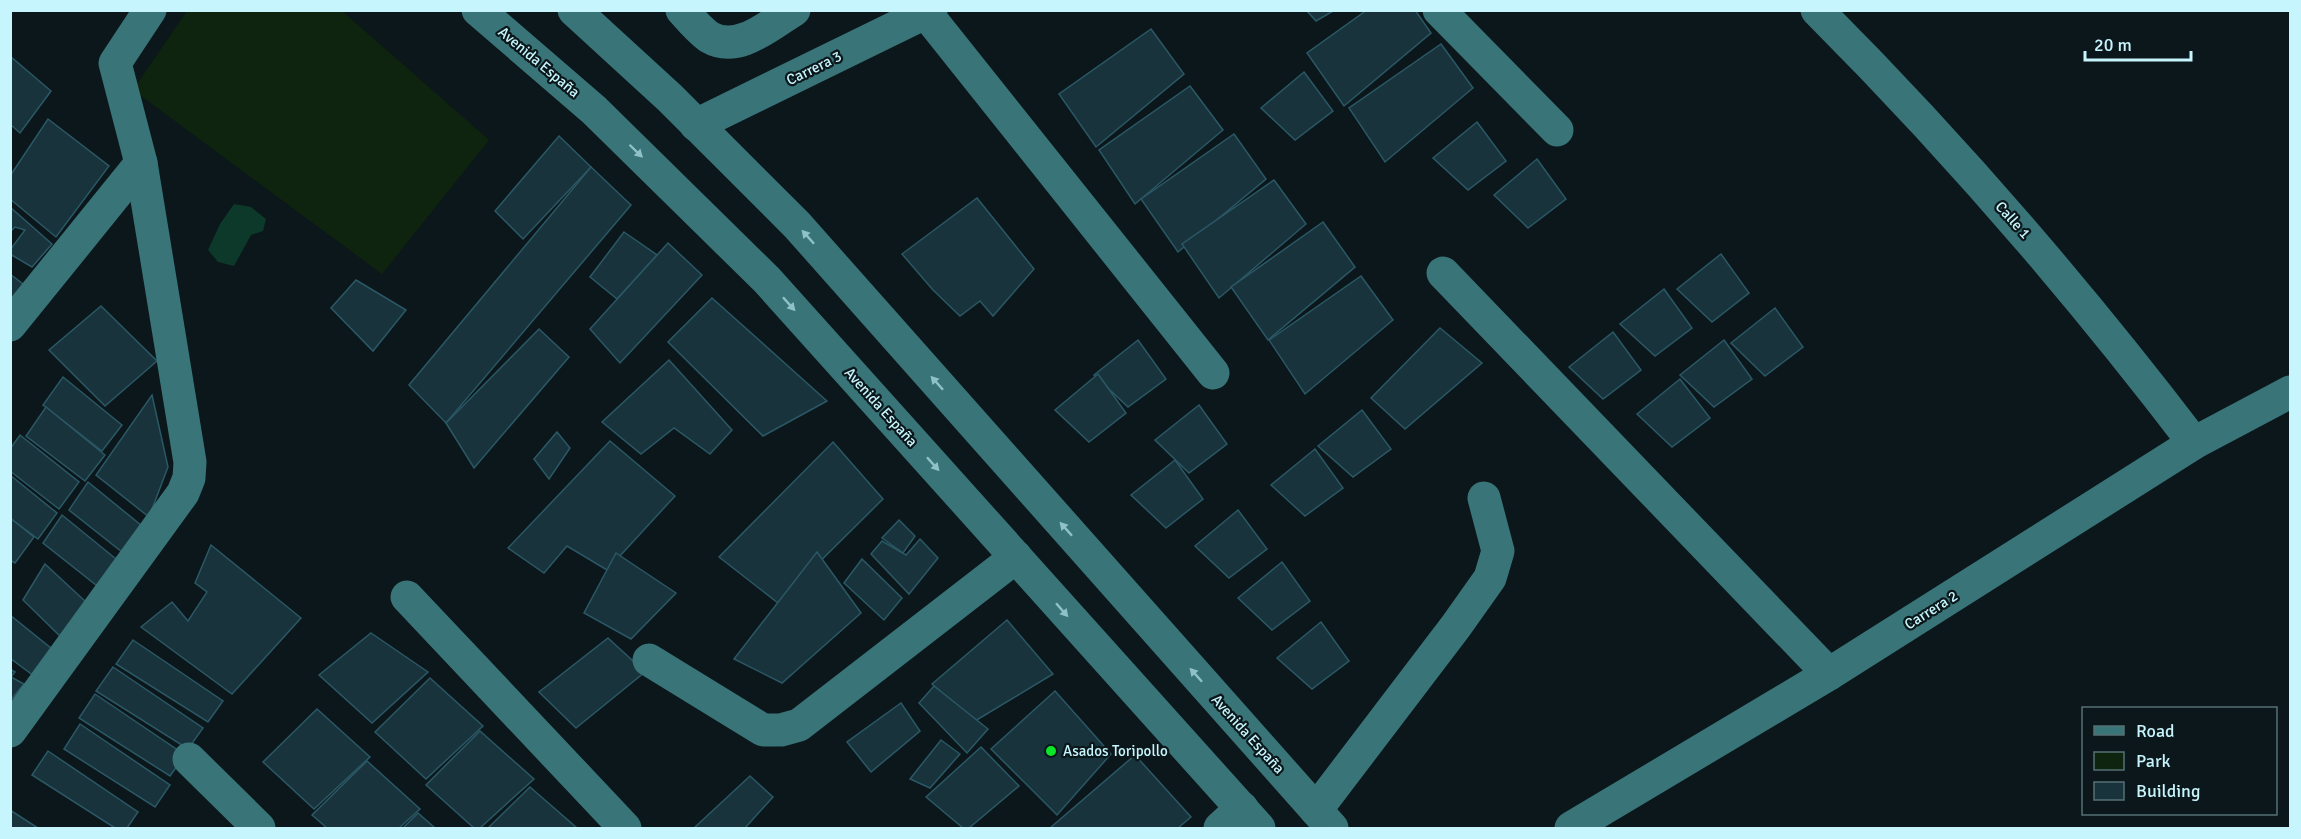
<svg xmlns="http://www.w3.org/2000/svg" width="2301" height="839" font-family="Signika,sans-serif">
	<rect width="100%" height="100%" fill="#0b171a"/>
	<polygon fill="#0f240f" points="187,11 342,11 489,140 382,274 133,90"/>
	<polygon fill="#0c3929" points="234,204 251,207 266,219 263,231 251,235 234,266 218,262 208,250 220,224"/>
	<g fill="#18333b" stroke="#2b5866" stroke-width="1.5">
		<polygon points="1306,10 1335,10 1316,21"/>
		<polygon points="1367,10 1415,10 1431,33 1344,106 1307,53"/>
		<polygon points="1151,29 1184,74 1096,147 1059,94"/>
		<polygon points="1441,44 1473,88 1385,162 1349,108"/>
		<polygon points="10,56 51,91 20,133 10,124"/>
		<polygon points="1304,72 1333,111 1295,140 1261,108"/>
		<polygon points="1190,86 1223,130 1135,204 1099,150"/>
		<polygon points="48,119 109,166 56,237 10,199 10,176"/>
		<polygon points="1477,122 1506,161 1468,190 1433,158"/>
		<polygon points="1234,134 1266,179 1178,252 1141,199"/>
		<polygon points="559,136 591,167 523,239 495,211"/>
		<polygon points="1537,159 1566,199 1528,228 1494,195"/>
		<polygon points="591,167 631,205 446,423 409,385"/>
		<polygon points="1274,180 1306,224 1219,298 1182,244"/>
		<polygon points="977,198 1034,269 993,316 980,301 960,316 933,290 902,254"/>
		<polygon points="10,207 52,244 32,267 10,254 10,250 25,230 15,227 10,232"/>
		<polygon points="1323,222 1355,267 1268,340 1231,287"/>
		<polygon points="624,232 657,255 617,299 590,277"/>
		<polygon points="668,243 702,275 620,363 590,329"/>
		<polygon points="1721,254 1749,293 1712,322 1677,289"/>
		<polygon points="10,274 27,287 10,301"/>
		<polygon points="1361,276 1393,320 1305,394 1269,340"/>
		<polygon points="356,280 406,310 373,351 331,308"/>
		<polygon points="1664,289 1692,328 1655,356 1620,324"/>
		<polygon points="712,298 827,401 763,436 668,342"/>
		<polygon points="101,306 157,361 105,406 49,350"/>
		<polygon points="1775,308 1803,347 1765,376 1731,343"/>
		<polygon points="1440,328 1482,363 1405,429 1371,398"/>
		<polygon points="539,329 569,357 474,468 446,423"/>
		<polygon points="1613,332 1641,370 1603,399 1569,367"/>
		<polygon points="1138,340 1166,379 1128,407 1094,375"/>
		<polygon points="1724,340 1752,379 1714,407 1680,375"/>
		<polygon points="669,360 732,430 710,454 674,428 641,454 602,422"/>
		<polygon points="1098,374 1126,413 1089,442 1055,410"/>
		<polygon points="63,377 122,425 102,451 43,405"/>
		<polygon points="1680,379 1710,418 1672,447 1637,414"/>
		<polygon points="152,395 168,467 149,517 96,475"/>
		<polygon points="1199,405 1227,444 1189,473 1155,440"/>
		<polygon points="46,407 105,455 85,481 26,436"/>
		<polygon points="1362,410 1391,449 1353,477 1318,446"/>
		<polygon points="557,432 570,448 549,479 534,459"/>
		<polygon points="20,435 79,482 59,509 10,471 10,449"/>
		<polygon points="610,441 675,496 607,570 567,546 544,573 508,548"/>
		<polygon points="833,442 883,499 778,603 719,557"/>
		<polygon points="1315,449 1343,488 1305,516 1271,485"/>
		<polygon points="1175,460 1203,499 1166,528 1131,495"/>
		<polygon points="10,475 57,513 38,539 10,518"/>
		<polygon points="88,482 147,530 127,556 69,510"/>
		<polygon points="1238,510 1267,549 1229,578 1195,546"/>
		<polygon points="62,515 121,563 101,589 43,543"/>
		<polygon points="10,518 34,537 15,563 10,560"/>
		<polygon points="899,520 915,536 903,553 882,538"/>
		<polygon points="920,539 938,558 909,594 871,554 882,541 906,555"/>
		<polygon points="211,545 301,618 232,694 141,627 172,602 188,621 207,592 195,583"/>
		<polygon points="817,552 861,613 782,683 734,659"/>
		<polygon points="616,553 676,593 631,639 584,613"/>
		<polygon points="862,559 902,598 884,620 844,583"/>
		<polygon points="1282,562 1310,601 1272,630 1238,598"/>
		<polygon points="45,564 86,602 61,637 23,600"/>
		<polygon points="10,615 57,653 38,679 10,658"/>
		<polygon points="1007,620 1053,674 975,721 932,684"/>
		<polygon points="1321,622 1349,661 1312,689 1277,658"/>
		<polygon points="371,633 428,672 372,723 319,675"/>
		<polygon points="608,638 645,672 576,728 539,692"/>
		<polygon points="133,640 223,701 208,722 116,664"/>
		<polygon points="113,667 203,728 188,749 96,691"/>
		<polygon points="10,669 15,672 11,677 24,684 10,701"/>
		<polygon points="430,678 483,726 426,779 375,732"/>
		<polygon points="934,686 988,729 967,753 919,703"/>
		<polygon points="1055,691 1111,754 1057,815 991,749"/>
		<polygon points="95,694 185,755 170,776 79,718"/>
		<polygon points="901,703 920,731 871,772 847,742"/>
		<polygon points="317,709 370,757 314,809 263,762"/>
		<polygon points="80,724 170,785 155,807 64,749"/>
		<polygon points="480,731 534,779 480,828 474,828 426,785"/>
		<polygon points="941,740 960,754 930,788 910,779"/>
		<polygon points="981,747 1019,786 969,828 963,828 926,797"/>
		<polygon points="48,751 138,812 127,828 115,828 32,775"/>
		<polygon points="1135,755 1191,817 1178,828 1050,828"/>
		<polygon points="367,761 420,809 399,828 327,828 312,815"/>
		<polygon points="750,776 773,797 745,828 694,828"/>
		<polygon points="530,787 577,828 488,828"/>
		<polygon points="10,810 38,828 10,828"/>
		<polygon points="418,813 435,828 403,828"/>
	</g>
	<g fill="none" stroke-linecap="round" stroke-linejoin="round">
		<g stroke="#387478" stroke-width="33">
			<polyline points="478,10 594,110 767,280 1259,828"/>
			<polyline points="574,10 670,98 797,225 1332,828"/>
			<path d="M 682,10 C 690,19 699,30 709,37 C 738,54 769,25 794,10"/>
			<polyline points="1439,10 1557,130"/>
			<path d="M 1817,10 C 1953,146 2078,291 2194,443"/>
			<polyline points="926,13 1213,373"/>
			<polyline points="696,125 931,10"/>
			<polyline points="1443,273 1829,674"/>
			<polyline points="10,325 141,163"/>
			<polyline points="407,597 625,828"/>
			<polyline points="649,660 763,730 781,730 799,725 1016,557"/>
			<polyline points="10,731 183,493 189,478 190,462 141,163 115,63 150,10"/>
			<polyline points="189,759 259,828"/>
			<polyline points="1316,810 1456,626 1490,578 1498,551 1484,498"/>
			<polyline points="1220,828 1242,808"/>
			<polyline points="1571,828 1829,674 2194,443 2290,392"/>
		</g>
	</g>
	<defs><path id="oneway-solid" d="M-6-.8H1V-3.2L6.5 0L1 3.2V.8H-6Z" transform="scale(1.5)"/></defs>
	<g fill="#8ec1c8">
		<use href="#oneway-solid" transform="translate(636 151) rotate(44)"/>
		<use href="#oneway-solid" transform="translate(808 237) rotate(-132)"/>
		<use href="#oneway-solid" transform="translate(789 304) rotate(48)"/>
		<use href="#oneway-solid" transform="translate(937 383) rotate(-132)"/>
		<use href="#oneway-solid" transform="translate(933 464) rotate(48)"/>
		<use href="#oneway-solid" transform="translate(1066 529) rotate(-132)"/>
		<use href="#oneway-solid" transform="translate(1062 610) rotate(49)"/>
		<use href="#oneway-solid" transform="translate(1196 675) rotate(-132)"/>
	</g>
	<circle fill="#09e726" stroke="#0b171a" stroke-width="2" cx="1051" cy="751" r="6"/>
	<g text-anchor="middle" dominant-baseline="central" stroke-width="4.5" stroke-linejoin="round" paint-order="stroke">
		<g font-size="15" fill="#c7f5fd" stroke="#0b171a">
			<text transform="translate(539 62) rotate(40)">Avenida España</text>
			<text transform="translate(814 68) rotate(-26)">Carrera 3</text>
			<text transform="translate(2013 220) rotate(48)">Calle 1</text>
			<text transform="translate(881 407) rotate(48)">Avenida España</text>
			<text transform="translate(1931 610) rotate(-32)">Carrera 2</text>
			<text transform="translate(1248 734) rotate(48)">Avenida España</text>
		</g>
		<g font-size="15" fill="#c7f5fd" stroke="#0b171a" text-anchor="start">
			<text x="1063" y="751">Asados Toripollo</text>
		</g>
	</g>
	<rect width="2301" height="839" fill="none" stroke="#c7f5fd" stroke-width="24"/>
	<rect x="2082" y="707" width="195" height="108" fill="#0b171a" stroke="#567075" stroke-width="1.5"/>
	<rect x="2094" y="726" width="30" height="9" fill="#387478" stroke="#567075" stroke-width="1.5"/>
	<text x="2136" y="737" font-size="18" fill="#c7f5fd">Road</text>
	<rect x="2094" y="752" width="30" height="18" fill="#0f240f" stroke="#567075" stroke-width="1.5"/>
	<text x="2136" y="767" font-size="18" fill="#c7f5fd">Park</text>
	<rect x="2094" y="782" width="30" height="18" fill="#18333b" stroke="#567075" stroke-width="1.5"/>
	<text x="2136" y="797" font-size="18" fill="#c7f5fd">Building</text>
	<path d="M2085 51v9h106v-9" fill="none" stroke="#c7f5fd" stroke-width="3"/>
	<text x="2094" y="51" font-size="18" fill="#c7f5fd" stroke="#0b171a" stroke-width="4.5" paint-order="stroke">20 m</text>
</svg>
